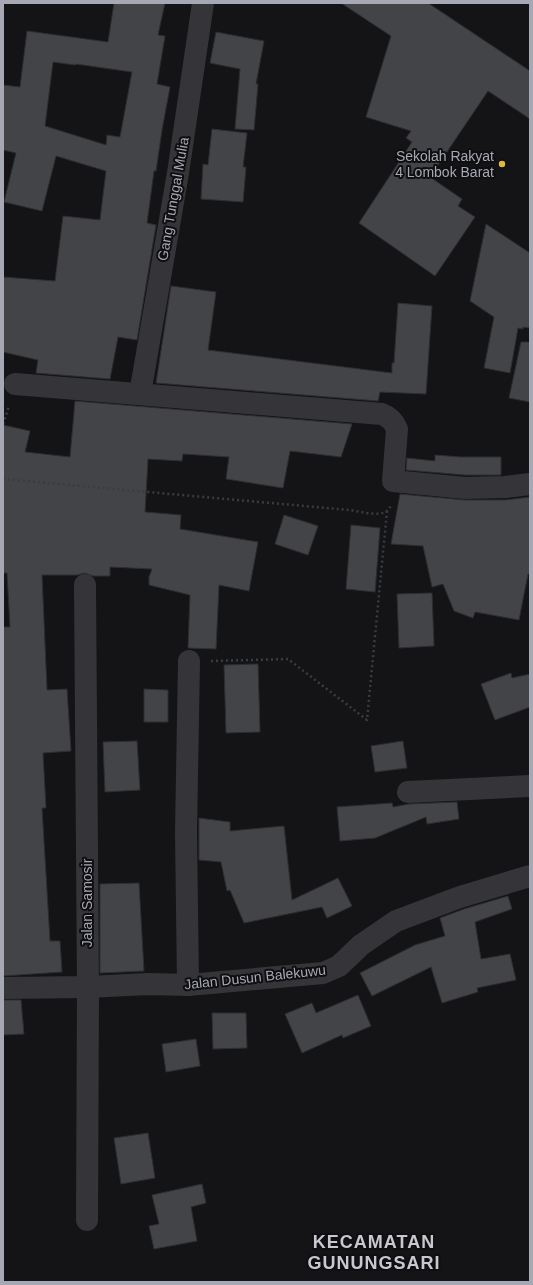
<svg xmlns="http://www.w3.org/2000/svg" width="533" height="1285" font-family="Helvetica,sans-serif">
	<rect width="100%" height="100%" fill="#141315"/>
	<g fill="#434448" stroke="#2e2e31" fill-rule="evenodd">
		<path d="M 114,3 L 165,3 L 158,35 L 165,36 L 157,84 L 170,87 L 162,130 L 156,171 L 154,171 L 147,223 L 156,225 L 137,340 L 118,337 L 110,379 L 36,373 L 38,360 L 3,352 L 3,277 L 55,281 L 63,216 L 100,220 L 106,171 L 56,156 L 42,211 L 4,202 L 16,153 L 3,150 L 3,85 L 20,87 L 27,31 L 108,42 ZM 53,62 L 75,65 L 76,64 L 132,72 L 120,137 L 107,135 L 106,145 L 45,126 Z"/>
		<polygon points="341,3 428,3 530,71 530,119 488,91 430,177 462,199 458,206 475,217 435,276 359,223 412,142 406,138 411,131 366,117 391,36"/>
		<polygon points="216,32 264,41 256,84 258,84 254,130 235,129 240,69 210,63"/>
		<polygon points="212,129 247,133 243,167 246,167 243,202 201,199 203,164 208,165"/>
		<polygon points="486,224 530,253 530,328 523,327 523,329 518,328 510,373 484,368 494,317 470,301"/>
		<polygon points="171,286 216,292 208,350 392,373 392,363 394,363 398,303 432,306 426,394 380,392 378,401 156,383"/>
		<polygon points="521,342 530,342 530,402 509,398"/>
		<polygon points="75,401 352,424 341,457 290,451 283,488 226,479 229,457 183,454 182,461 148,459 145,512 181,515 180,529 258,542 249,591 219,585 216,649 188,648 190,595 149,585 149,577 152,569 110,567 110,576 93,576 85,573 77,575 42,575 47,690 67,689 71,751 43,753 46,808 42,808 50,941 60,941 62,972 3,976 3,627 10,627 7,573 3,573 3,425 30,431 25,452 70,457"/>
		<polygon points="435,455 461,457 501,457 501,475 465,475 406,470 407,458 435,461"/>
		<polygon points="400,494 465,500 505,500 530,497 530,574 528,574 519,620 475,612 473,618 454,611 443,584 432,587 423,546 391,544"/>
		<polygon points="284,515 318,526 308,555 275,544"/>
		<polygon points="351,525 380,528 375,592 346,589"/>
		<polygon points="432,593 434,646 399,648 397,594"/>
		<polygon points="258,664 260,732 226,733 224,665"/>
		<polygon points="511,673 512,678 530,674 530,707 495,720 481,684"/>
		<polygon points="144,689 168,690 168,722 144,722"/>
		<polygon points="137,741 140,790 105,792 103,742"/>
		<polygon points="403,741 407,768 375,772 371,746"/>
		<polygon points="457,802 459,819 427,824 426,817 375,838 340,841 337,807 392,803 393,807 409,804"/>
		<polygon points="199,818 230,822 230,831 284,826 292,900 338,878 352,906 327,918 322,907 244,923 230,890 227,891 221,862 199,860"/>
		<polygon points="139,883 144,971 100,973 100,884"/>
		<polygon points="508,896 512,909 475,922 481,959 510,954 516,980 477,988 478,992 442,1003 431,967 372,996 360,973 415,945 445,936 440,918 464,909"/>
		<polygon points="358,995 371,1026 343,1038 342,1035 302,1053 285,1014 312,1003 316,1013"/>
		<polygon points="3,1000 21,1000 24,1034 3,1035"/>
		<polygon points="212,1013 246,1013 247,1048 213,1049"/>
		<polygon points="196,1039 200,1066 166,1072 162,1044"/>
		<polygon points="148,1133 155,1178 121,1184 114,1138"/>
		<polygon points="202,1184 206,1203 191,1207 197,1241 154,1249 149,1226 159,1224 152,1195"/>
	</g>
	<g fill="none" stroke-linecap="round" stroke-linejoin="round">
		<g stroke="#3b3c40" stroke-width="2.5" stroke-dasharray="2 3" stroke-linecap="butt">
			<polyline points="3,424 9,406"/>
			<path d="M 3,479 L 349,510 C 361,511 388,521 391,504"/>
			<polyline points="211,661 288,659 367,720 387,511"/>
		</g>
		<g stroke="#353539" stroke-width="22">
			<path d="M 15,384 L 382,414 C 390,417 394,422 397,429 L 393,481 L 465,488 L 505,487 L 530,484"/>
			<polyline points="140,394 178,173 203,3"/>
			<polyline points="85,585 88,987 87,1220"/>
			<polyline points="408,792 530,786"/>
			<polyline points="188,985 186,832 189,661"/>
			<polyline points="3,988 88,987 148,984 188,985 323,973 339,966 361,945 396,921 460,897 530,876"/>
		</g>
	</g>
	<circle fill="#deba42" stroke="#0f0e10" stroke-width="1.5" cx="502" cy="164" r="4"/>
	<g text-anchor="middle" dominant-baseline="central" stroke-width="4" stroke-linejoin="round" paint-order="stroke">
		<g font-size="14" fill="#a6a9b4" stroke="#0f0e10" text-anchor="end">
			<text x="494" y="156">Sekolah Rakyat<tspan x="494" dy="16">4 Lombok Barat</tspan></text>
		</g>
		<g font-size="14" fill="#a6a9b4" stroke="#0f0e10">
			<text transform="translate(173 199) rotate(-80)">Gang Tunggal Mulia</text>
			<text transform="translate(87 903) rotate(-90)">Jalan Samosir</text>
			<text transform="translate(255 977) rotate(-6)">Jalan Dusun Balekuwu</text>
		</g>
		<g font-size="18" font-weight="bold" letter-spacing="1" fill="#c7c8d0" stroke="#0f0e10">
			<text x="374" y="1242">KECAMATAN<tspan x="374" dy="21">GUNUNGSARI</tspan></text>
		</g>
	</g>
	<rect width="533" height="1285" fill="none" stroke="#a6a9b4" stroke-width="8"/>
</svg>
